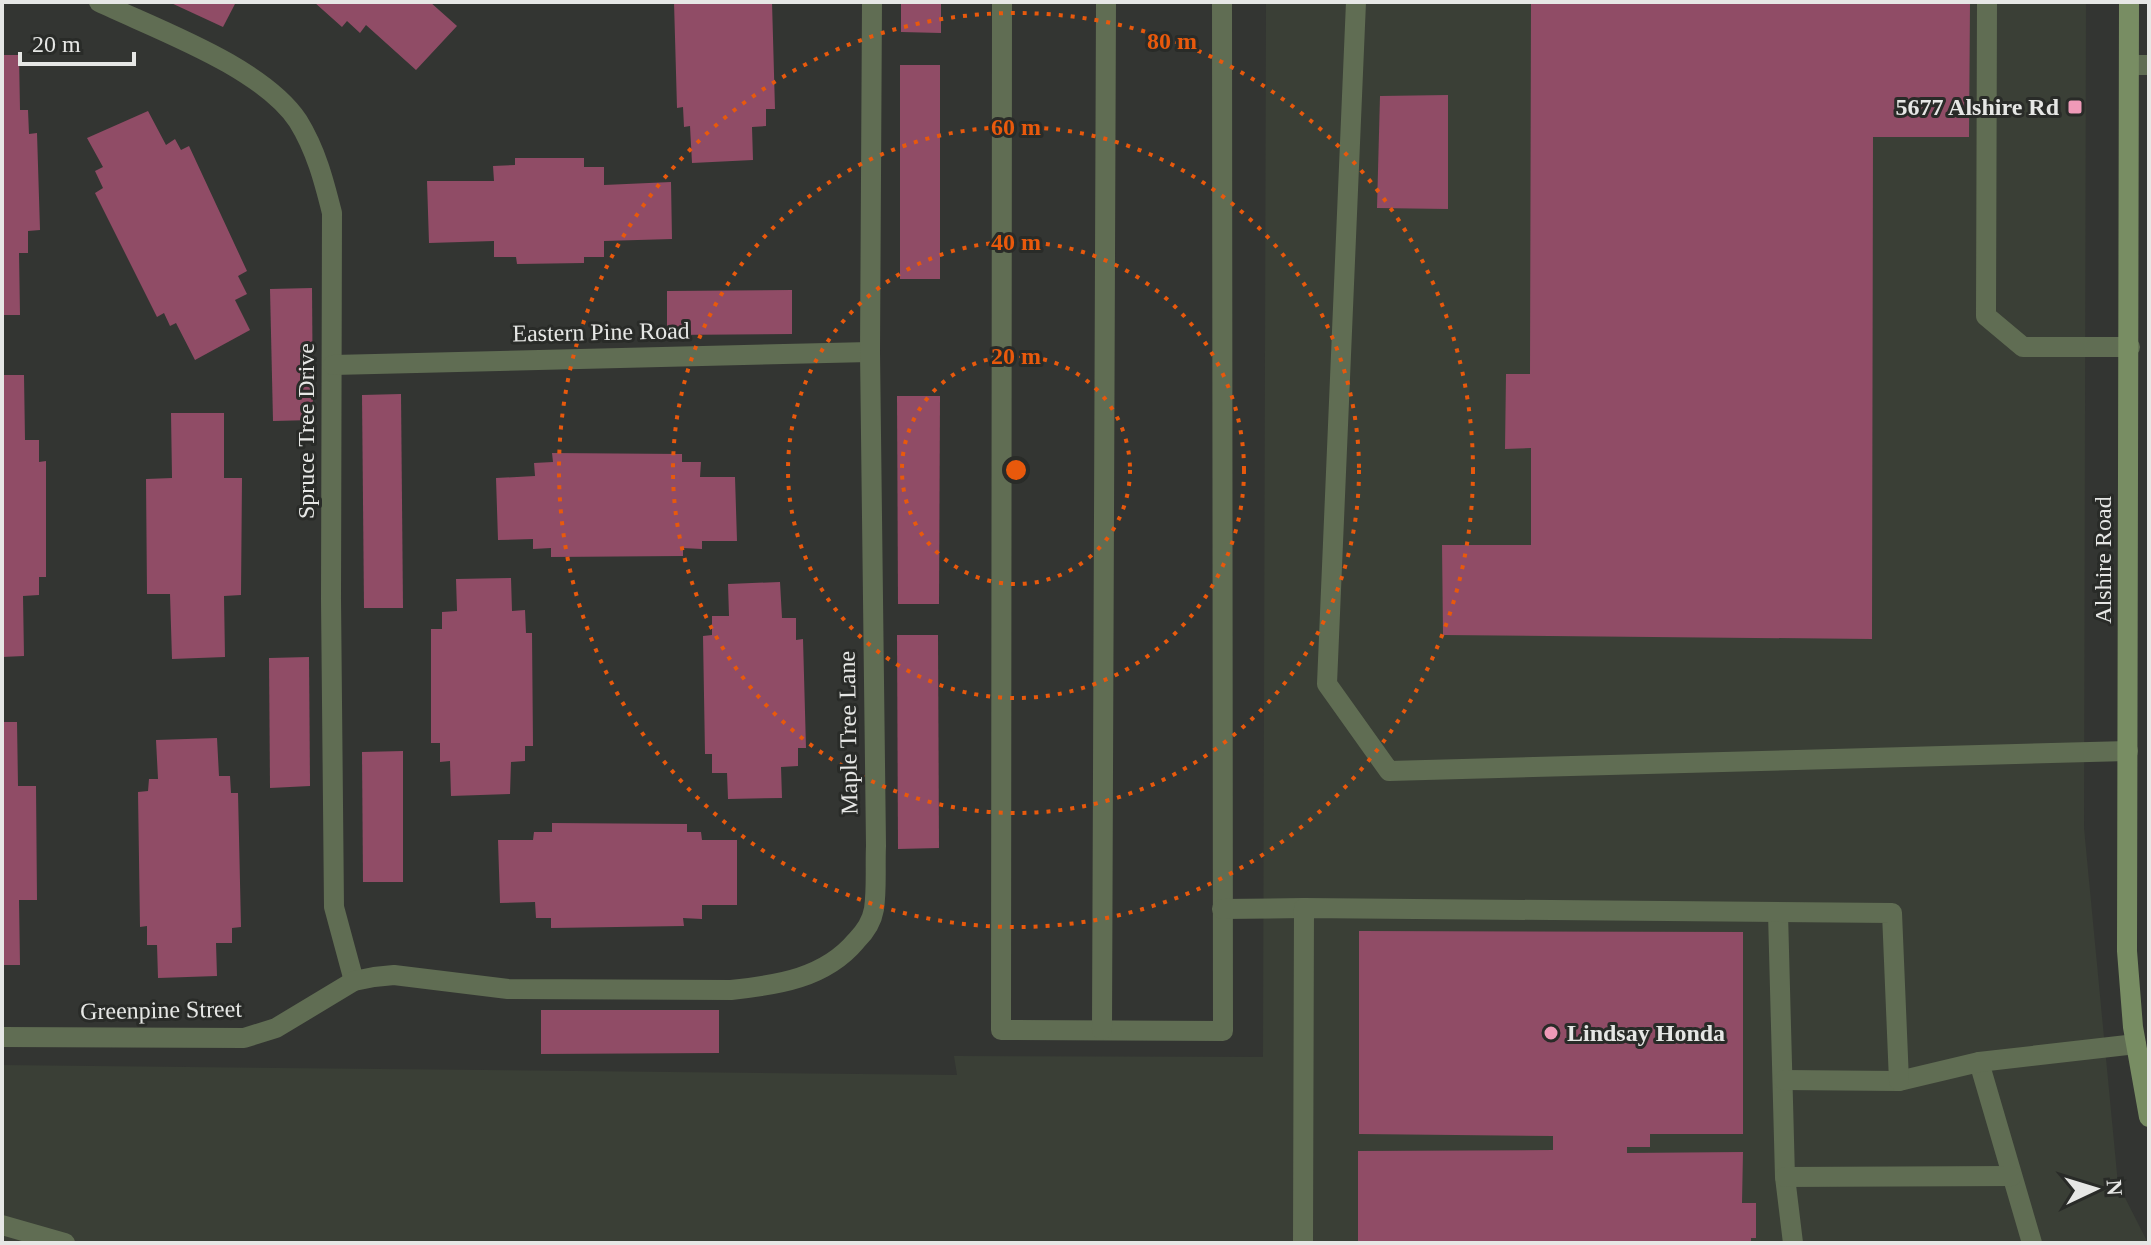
<svg xmlns="http://www.w3.org/2000/svg" width="2151" height="1245" font-family="'Times New Roman',serif">
	<rect width="100%" height="100%" fill="#333532"/>
	<polygon fill="#3a3f36" points="1266,2 2086,2 2084,828 2118,1184 2148,1243 2,1243 2,1065 957,1075 954,1056 1263,1057"/>
	<g fill="#904c66">
		<polygon points="169,2 236,2 223,27"/>
		<polygon points="314,2 430,2 457,26 416,70 366,25 360,33 347,21 342,27"/>
		<polygon points="674,2 772,2 775,109 766,109 766,126 752,127 753,160 692,163 690,126 684,127 683,107 677,108"/>
		<polygon points="901,2 941,2 941,33 901,32"/>
		<polygon points="1531,2 1970,2 1969,137 1873,137 1872,639 1443,635 1442,545 1531,545 1531,448 1505,449 1506,374 1530,374"/>
		<polygon points="2,55 19,55 20,110 28,110 29,134 37,133 40,230 28,231 28,253 19,253 20,315 2,315"/>
		<rect x="900" y="65" width="40" height="214"/>
		<polygon points="1448,95 1448,209 1377,208 1380,96"/>
		<polygon points="148,111 166,145 175,139 181,150 189,146 247,271 238,276 247,294 235,300 250,330 195,360 176,323 170,326 164,313 157,317 95,193 103,188 95,171 103,167 87,138"/>
		<polygon points="515,158 584,158 584,167 604,167 604,185 671,182 672,239 604,241 604,257 584,257 584,263 517,264 516,257 494,257 494,241 429,243 427,181 494,181 493,166 515,165"/>
		<polygon points="312,288 313,420 273,421 270,289"/>
		<polygon points="792,290 792,334 667,335 667,291"/>
		<polygon points="2,375 24,375 25,440 39,440 39,462 46,461 46,577 39,577 39,595 23,596 24,656 2,657"/>
		<polygon points="401,394 403,608 364,608 362,395"/>
		<polygon points="897,396 940,396 939,604 898,604"/>
		<polygon points="171,413 224,413 224,478 242,478 241,595 224,596 225,657 172,659 170,594 147,594 146,479 172,478"/>
		<polygon points="552,453 682,454 682,462 701,462 700,477 735,477 737,541 702,541 702,549 683,548 683,556 551,557 551,548 533,549 533,539 498,540 496,478 535,476 534,463 553,462"/>
		<polygon points="511,578 512,611 525,610 526,633 532,633 533,746 525,746 525,761 511,762 510,794 451,796 450,761 440,762 440,743 431,743 431,629 442,629 442,612 457,611 456,579"/>
		<polygon points="780,582 782,618 796,618 796,640 803,639 806,748 798,748 798,766 781,767 782,798 728,799 727,773 712,773 712,754 705,754 703,636 712,635 712,616 729,616 728,584"/>
		<polygon points="897,635 938,635 939,848 898,849"/>
		<polygon points="309,657 310,786 270,788 269,658"/>
		<polygon points="2,722 17,722 18,786 36,786 37,900 19,900 20,965 2,965"/>
		<polygon points="217,738 219,776 230,776 231,793 238,793 241,927 232,928 232,943 216,943 217,976 158,978 157,945 147,945 147,926 140,927 138,792 148,791 149,779 158,779 156,740"/>
		<polygon points="403,751 403,882 363,882 362,752"/>
		<polygon points="552,823 687,824 687,832 701,832 702,840 737,840 737,905 702,905 702,919 683,918 684,926 551,928 551,918 536,918 535,902 500,903 498,840 533,840 534,832 552,832"/>
		<polygon points="1359,931 1743,932 1743,1134 1650,1134 1650,1147 1627,1147 1627,1153 1743,1152 1742,1203 1756,1203 1756,1238 1751,1238 1751,1243 1358,1243 1358,1151 1553,1150 1553,1136 1359,1134"/>
		<polygon points="541,1010 719,1010 719,1053 541,1054"/>
	</g>
	<g fill="none" stroke-linecap="round" stroke-linejoin="round">
		<g stroke="#606d53" stroke-width="20">
			<polyline points="1002,2 1001,1030 1223,1031 1222,2"/>
			<polyline points="1356,2 1327,684 1389,771 2128,751"/>
			<polyline points="1987,2 1986,316 2023,347 2130,347"/>
			<polyline points="2129,65 2149,65"/>
			<polyline points="1222,909 1304,908"/>
			<polyline points="1778,913 1785,1177 1793,1243"/>
			<polyline points="1102,1030 1106,2"/>
			<polyline points="1979,1062 2032,1243"/>
			<polyline points="1784,1080 1899,1081 1979,1062 2136,1044"/>
			<polyline points="1785,1177 2012,1176"/>
			<polyline points="2,1225 65,1243"/>
			<polyline points="1303,1243 1304,908 1892,913 1899,1081"/>
		</g>
		<g stroke="#606d53" stroke-width="20">
			<path d="M 99,2 C 158,30 262,67 298,121 C 316,150 324,181 332,213 L 331,599 L 334,907 L 354,981"/>
			<polyline points="333,365 870,352"/>
			<path d="M 2,1037 L 244,1038 L 276,1028 L 354,981 L 374,977 L 394,975 L 508,989 L 731,990 C 778,985 825,978 856,941 C 864,933 872,921 874,909 C 877,888 875,866 876,846 L 870,352 L 872,2"/>
		</g>
		<polyline stroke="#788d63" stroke-width="20" points="2129,2 2127,951 2133,1027 2149,1117"/>
	</g>
	<g fill="none" stroke="#e8590c" stroke-width="4" stroke-dasharray="4 8">
		<circle cx="1016" cy="470" r="114"/>
		<circle cx="1016" cy="470" r="228"/>
		<circle cx="1016" cy="470" r="343"/>
		<circle cx="1016" cy="470" r="457"/>
	</g>
	<g fill="#ef9ab8" stroke="#292b28" stroke-width="3">
		<rect x="2067" y="99" width="16" height="16" rx="4"/>
		<circle cx="1551" cy="1033" r="8"/>
	</g>
	<g text-anchor="middle" dominant-baseline="central" stroke-width="6" stroke-linejoin="round" paint-order="stroke">
		<g font-size="24" font-weight="bold" fill="#e6e7e5" stroke="#292b28" text-anchor="end">
			<text x="2059" y="107">5677 Alshire Rd</text>
			<text x="1567" y="1033" text-anchor="start">Lindsay Honda</text>
		</g>
		<g font-size="24" fill="#e6e7e5" stroke="#292b28">
			<text transform="translate(601 332) rotate(-1)">Eastern Pine Road</text>
			<text transform="translate(306 431) rotate(-90)">Spruce Tree Drive</text>
			<text transform="translate(2103 560) rotate(-90)">Alshire Road</text>
			<text transform="translate(848 733) rotate(-91)">Maple Tree Lane</text>
			<text transform="translate(161 1010) rotate(-1)">Greenpine Street</text>
		</g>
	</g>
	<circle cx="1016" cy="470" r="12" fill="#e8590c" stroke="#292b28" stroke-width="4"/>
	<g font-size="24" text-anchor="middle" font-weight="bold" fill="#e8590c" stroke="#292b28" stroke-width="6" stroke-linejoin="round" paint-order="stroke">
		<text x="1172" y="49">80 m</text>
		<text x="1016" y="135">60 m</text>
		<text x="1016" y="250">40 m</text>
		<text x="1016" y="364">20 m</text>
	</g>
	<rect width="2151" height="1245" fill="none" stroke="#e6e7e5" stroke-width="8"/>
	<g transform="translate(2095 1189) rotate(86)" stroke="#292b28" stroke-width="6" paint-order="stroke">
	<path d="M0-6L14 30L0 20L-14 30Z" fill="#e6e7e5"/>
	<text y="-12" font-size="22" font-weight="bold" text-anchor="middle" fill="#e6e7e5">N</text>
	</g>
	<path d="M20 52v12h114v-12" fill="none" stroke="#e6e7e5" stroke-width="4"/>
	<text x="32" y="52" font-size="24" fill="#e6e7e5" stroke="#292b28" stroke-width="6" paint-order="stroke">20 m</text>
</svg>
